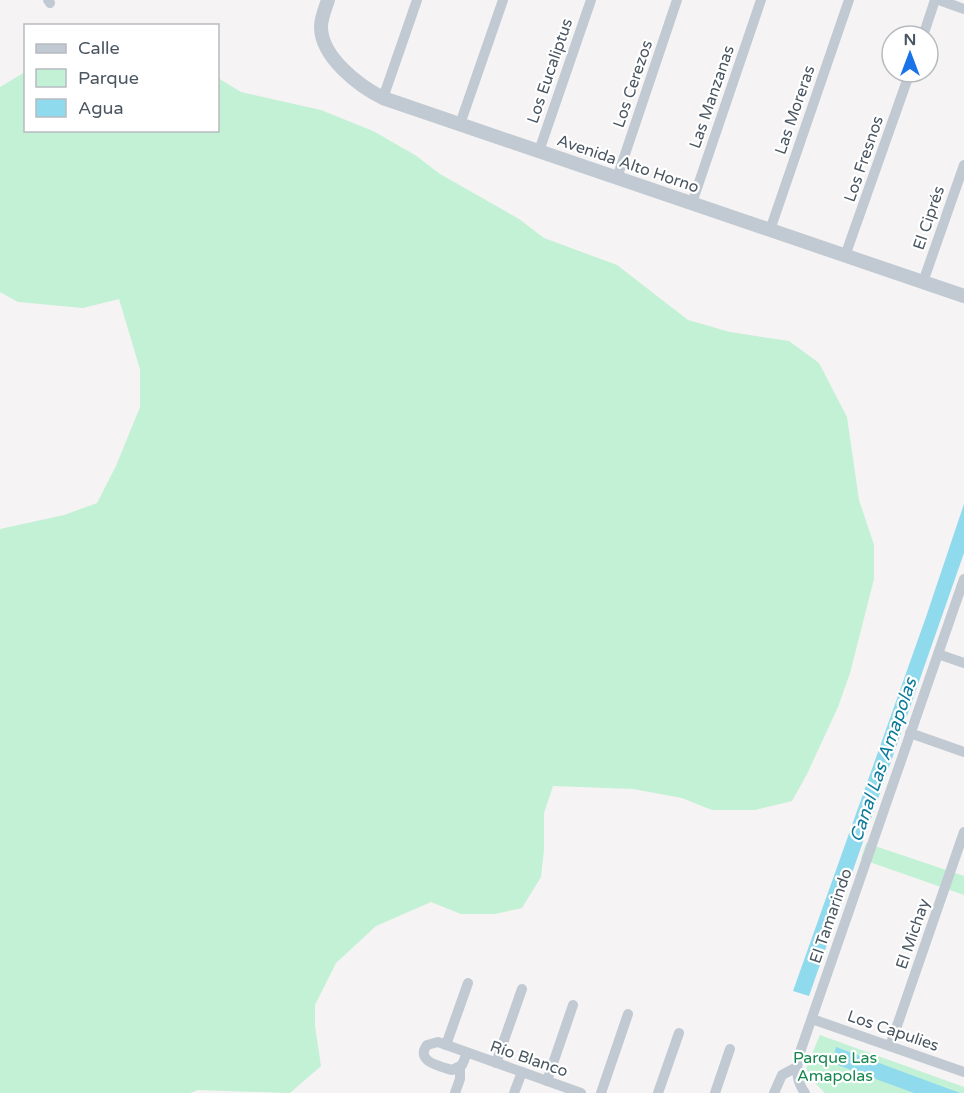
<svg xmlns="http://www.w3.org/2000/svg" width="964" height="1093" font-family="'Varela Round',sans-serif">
	<rect width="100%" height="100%" fill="#f5f3f3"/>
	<g fill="#c3f1d5">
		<polygon points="25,72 26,130 218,130 218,78 241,92 321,110 373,131 415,155 440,174 519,219 544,238 617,265 688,320 730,332 789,341 819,363 847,417 859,500 874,545 874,579 850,673 838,707 807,774 792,801 755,810 712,810 682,798 633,789 553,786 544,813 544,850 541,877 522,908 495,914 461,914 431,902 376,926 336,963 315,1005 315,1026 321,1066 290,1093 198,1090 190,1093 0,1093 0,529 64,515 97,503 116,466 140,407 140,369 119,299 83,308 18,302 0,292 0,87"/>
		<polygon points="866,843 964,876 964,895 861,859"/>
		<polygon points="820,1035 964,1087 964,1093 825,1093 815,1083 806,1068"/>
	</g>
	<g fill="#90daee">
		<polygon points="964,504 964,553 809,996 793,991 926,617"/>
		<polygon points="836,1047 960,1093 914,1093 832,1063"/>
	</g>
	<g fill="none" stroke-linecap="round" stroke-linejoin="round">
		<g stroke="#c1cad2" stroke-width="10">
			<polyline points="48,0 50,3"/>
			<polyline points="939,0 964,9"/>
			<polyline points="923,36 935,0"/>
			<polyline points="383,98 417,0"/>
			<polyline points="460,124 503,0"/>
			<polyline points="539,151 591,0"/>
			<polyline points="617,178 677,0"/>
			<polyline points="692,203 761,0"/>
			<polyline points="770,230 849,0"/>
			<polyline points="845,256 910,72"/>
			<polyline points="923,282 964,165"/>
			<polyline points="938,654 964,663"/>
			<polyline points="910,733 964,752"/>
			<polyline points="812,1019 964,1072"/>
			<polyline points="446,1045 468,983"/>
			<polyline points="890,1046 964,832"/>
			<path d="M 467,1053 L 462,1065 L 452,1070 C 439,1066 415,1061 427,1045 L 438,1042 L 581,1093"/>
			<polyline points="496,1063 522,989"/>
			<polyline points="547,1081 573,1005"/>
			<polyline points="455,1093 460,1079 460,1068"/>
			<polyline points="514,1093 522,1072"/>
			<polyline points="601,1093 628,1014"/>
			<polyline points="658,1093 679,1033"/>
			<polyline points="715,1093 730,1049"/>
			<polyline points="774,1093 782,1075 797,1067"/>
			<path d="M 805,1093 C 796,1081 796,1069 799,1055 L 964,579"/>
		</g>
		<path stroke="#c1cad2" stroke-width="14" d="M 328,0 C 325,9 321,18 321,27 C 321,57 359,86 383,98 L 964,296"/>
	</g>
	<g text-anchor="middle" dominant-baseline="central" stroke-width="4.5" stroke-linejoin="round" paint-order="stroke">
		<g font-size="16" fill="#4a5661" stroke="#fff">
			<text transform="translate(550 71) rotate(-71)">Los Eucaliptus</text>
			<text transform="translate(633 84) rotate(-71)">Los Cerezos</text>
			<text transform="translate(712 97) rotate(-71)">Las Manzanas</text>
			<text transform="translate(795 110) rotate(-71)">Las Moreras</text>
			<text transform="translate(864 159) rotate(-71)">Los Fresnos</text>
			<text transform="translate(628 164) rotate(19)">Avenida Alto Horno</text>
			<text transform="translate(929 218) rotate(-71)">El Ciprés</text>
			<text transform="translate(831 916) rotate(-71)">El Tamarindo</text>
			<text transform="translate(913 934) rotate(-71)">El Michay</text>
			<text transform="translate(893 1031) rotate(19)">Los Capulies</text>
			<text transform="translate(529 1059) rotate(19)">Río Blanco</text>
		</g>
		<g font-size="16" fill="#17864f" stroke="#fff">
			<text x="835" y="1058">Parque Las<tspan x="835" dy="18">Amapolas</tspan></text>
		</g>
		<g font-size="18" font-style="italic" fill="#0c7c9b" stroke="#fff">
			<text transform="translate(883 760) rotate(-71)">Canal Las Amapolas</text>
		</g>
	</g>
	<rect x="24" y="24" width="195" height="108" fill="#ffffff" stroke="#b7bbc0" stroke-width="1.5"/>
	<rect x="36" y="44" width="30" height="9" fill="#c1cad2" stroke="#b7bbc0" stroke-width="1.5"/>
	<text x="78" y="54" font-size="18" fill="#4a5661">Calle</text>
	<rect x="36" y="69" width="30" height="18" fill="#c3f1d5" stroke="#b7bbc0" stroke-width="1.5"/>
	<text x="78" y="84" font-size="18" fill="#4a5661">Parque</text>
	<rect x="36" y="99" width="30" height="18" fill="#90daee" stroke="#b7bbc0" stroke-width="1.5"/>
	<text x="78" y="114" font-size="18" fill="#4a5661">Agua</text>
	<g transform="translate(910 54)"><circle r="28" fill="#ffffff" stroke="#b7bbc0" stroke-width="1.5"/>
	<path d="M0-4.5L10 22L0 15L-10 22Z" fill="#1a73e8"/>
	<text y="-9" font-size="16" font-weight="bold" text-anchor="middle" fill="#4a5661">N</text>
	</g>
</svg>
